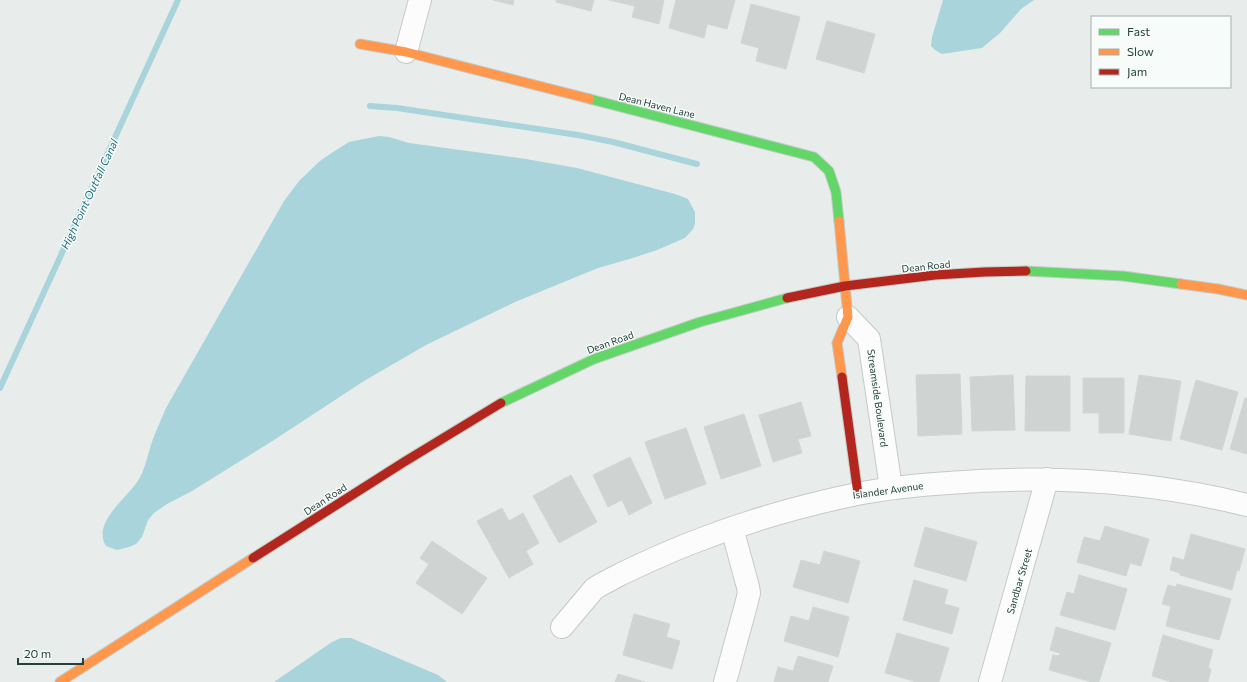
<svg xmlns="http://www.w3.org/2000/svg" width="1247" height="682" font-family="Commissioner,sans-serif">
	<rect width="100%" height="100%" fill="#e8edeb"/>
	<g fill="#a9d4db">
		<polygon points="943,0 1034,0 1021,9 1000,33 982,48 942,54 935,50 931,46 932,37"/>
		<path d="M 379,136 L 389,137 L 409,143 L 526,159 L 577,168 L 675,194 L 688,199 L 695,212 L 695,224 L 693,229 L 685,238 L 657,250 L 633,258 L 598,268 L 515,302 L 426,345 L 364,381 L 274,440 L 192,491 L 167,504 L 154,513 L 148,520 L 142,537 L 136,544 L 129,547 L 117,550 L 106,546 C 91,522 129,497 139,479 C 146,467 148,452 153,439 C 157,428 162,418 166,408 L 284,201 L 299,181 L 320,161 L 333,152 L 349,142 Z"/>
		<polygon points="341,638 351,638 438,675 447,682 274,682 332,642"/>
	</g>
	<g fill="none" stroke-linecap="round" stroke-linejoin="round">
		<g stroke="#a9d4db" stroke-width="6">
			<polyline points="370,106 397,108 578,135 613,142 697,164"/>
			<polyline points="0,388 178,0"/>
		</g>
	</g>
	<g fill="#cfd4d2" stroke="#d1d6d4">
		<polygon points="493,0 514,0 513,5"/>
		<polygon points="556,0 594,0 591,11 556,2"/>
		<polygon points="609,0 664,0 659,24 632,17 635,6"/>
		<polygon points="676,0 735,0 727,29 707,24 704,38 669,28"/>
		<polygon points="751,4 800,17 786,69 756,61 759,48 741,43"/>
		<polygon points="827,21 875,34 864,73 816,59"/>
		<polygon points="960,374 962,434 918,436 916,375"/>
		<polygon points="1013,375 1015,430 972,431 970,377"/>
		<polygon points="1139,375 1181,381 1171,441 1129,434"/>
		<polygon points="1026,376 1070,376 1070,431 1025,431"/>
		<polygon points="1083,378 1124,378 1124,433 1099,433 1099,413 1083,413"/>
		<polygon points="1196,380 1238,392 1222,450 1180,439"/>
		<polygon points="1245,398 1247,398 1247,454 1230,449"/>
		<polygon points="801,402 811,436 798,439 802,453 773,462 759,415"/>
		<polygon points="744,414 761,466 721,479 704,427"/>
		<polygon points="686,428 706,484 665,499 645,442"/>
		<polygon points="630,457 652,503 629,515 622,500 608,507 593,475"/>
		<polygon points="571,475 597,522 559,543 533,496"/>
		<polygon points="502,508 509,521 523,513 539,543 526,551 533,564 509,578 477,521"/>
		<polygon points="1105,526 1149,539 1141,566 1130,563 1126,576 1077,562 1084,537 1100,541"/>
		<polygon points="925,527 977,542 966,581 914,566"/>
		<polygon points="1191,534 1245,549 1239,571 1237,570 1232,590 1180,575 1180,573 1170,570 1173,557 1184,560"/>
		<polygon points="432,541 487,578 462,614 416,583 429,564 420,558"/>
		<polygon points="824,551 860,561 848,603 793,587 801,560 820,565"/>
		<polygon points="1079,575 1127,589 1115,630 1060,615 1067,592 1074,594"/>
		<polygon points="914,580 948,590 944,604 959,608 952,634 903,620"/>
		<polygon points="1177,584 1231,599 1219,640 1166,626 1171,606 1162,604 1168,585 1176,587"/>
		<polygon points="813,607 849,617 838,657 784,641 791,616 809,621"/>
		<polygon points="634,614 670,624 666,637 680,641 672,669 623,655"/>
		<polygon points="1056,627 1111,643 1099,682 1092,682 1049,670 1053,655 1059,656 1060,653 1050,650"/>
		<polygon points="897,633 949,648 939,682 917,682 885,673"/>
		<polygon points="1163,635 1213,650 1208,668 1211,669 1208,682 1172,682 1152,676"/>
		<polygon points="798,656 833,666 828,682 774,682 778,667 793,671"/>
		<polygon points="618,674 645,682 615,682"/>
	</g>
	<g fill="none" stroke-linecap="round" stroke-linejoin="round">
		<defs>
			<g id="street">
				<polyline points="406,52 420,0"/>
				<polyline points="848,317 869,339 891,488"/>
				<path d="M 562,627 L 594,589 C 603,583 612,579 621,574 C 642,564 664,554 686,545 C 741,523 799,506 857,494 C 887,488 918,485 948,483 C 1048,475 1150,481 1247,505"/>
				<polyline points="725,682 746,605 749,593 748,587 732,528"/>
				<polyline points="990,682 1047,479"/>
			</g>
			<g id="fast">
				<polyline points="590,99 814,157 829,171 836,192 839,221"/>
				<polyline points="1026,271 1123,276 1181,284"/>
				<polyline points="501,403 594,359 700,322 787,298"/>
			</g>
			<g id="slow">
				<polyline points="360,44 406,52 590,99"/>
				<polyline points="839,221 848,317 837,343 842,377"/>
				<polyline points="1181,284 1218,289 1247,295"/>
				<polyline points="60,682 253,558"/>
			</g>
			<g id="jam">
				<polyline points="787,298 845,286 935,275 984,272 1026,271"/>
				<polyline points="842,377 858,494"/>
				<polyline points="253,558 404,462 501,403"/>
			</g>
		</defs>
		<use href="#street" stroke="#c5cac8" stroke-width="24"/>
		<use href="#fast" stroke="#c3cbc8" stroke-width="11"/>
		<use href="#slow" stroke="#c3cbc8" stroke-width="11"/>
		<use href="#jam" stroke="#c3cbc8" stroke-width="11"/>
		<use href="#street" stroke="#fcfcfc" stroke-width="22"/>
		<use href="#fast" stroke="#63d668" stroke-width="9"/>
		<use href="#slow" stroke="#ff974d" stroke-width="9"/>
		<use href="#jam" stroke="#b3261e" stroke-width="9"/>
	</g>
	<g text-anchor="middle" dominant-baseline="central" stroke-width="3" stroke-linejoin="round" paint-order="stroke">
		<g font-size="10" fill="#24423a" stroke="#f7fbf9">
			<text transform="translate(657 105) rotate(14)">Dean Haven Lane</text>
			<text transform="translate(926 266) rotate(-6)">Dean Road</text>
			<text transform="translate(610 342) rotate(-20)">Dean Road</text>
			<text transform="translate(878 398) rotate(82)">Streamside Boulevard</text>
			<text transform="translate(888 490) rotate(-8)">Islander Avenue</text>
			<text transform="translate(325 499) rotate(-33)">Dean Road</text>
			<text transform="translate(1019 581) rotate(-74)">Sandbar Street</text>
		</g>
		<g font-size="11" font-style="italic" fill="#1c6f80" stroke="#f7fbf9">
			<text transform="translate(89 194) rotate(-65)">High Point Outfall Canal</text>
		</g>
	</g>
	<rect x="1091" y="16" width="140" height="72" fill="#f7fbf9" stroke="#a3b1ad"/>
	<rect x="1099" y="29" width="20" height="6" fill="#63d668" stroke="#a3b1ad"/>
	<text x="1127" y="36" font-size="12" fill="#24423a">Fast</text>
	<rect x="1099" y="49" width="20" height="6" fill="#ff974d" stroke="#a3b1ad"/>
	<text x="1127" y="56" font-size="12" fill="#24423a">Slow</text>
	<rect x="1099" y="69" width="20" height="6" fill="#b3261e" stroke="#a3b1ad"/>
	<text x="1127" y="76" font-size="12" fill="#24423a">Jam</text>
	<path d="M18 658v6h65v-6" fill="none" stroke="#24423a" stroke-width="2"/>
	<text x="24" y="658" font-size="12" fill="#24423a" stroke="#f7fbf9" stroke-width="3" paint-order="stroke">20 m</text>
</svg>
